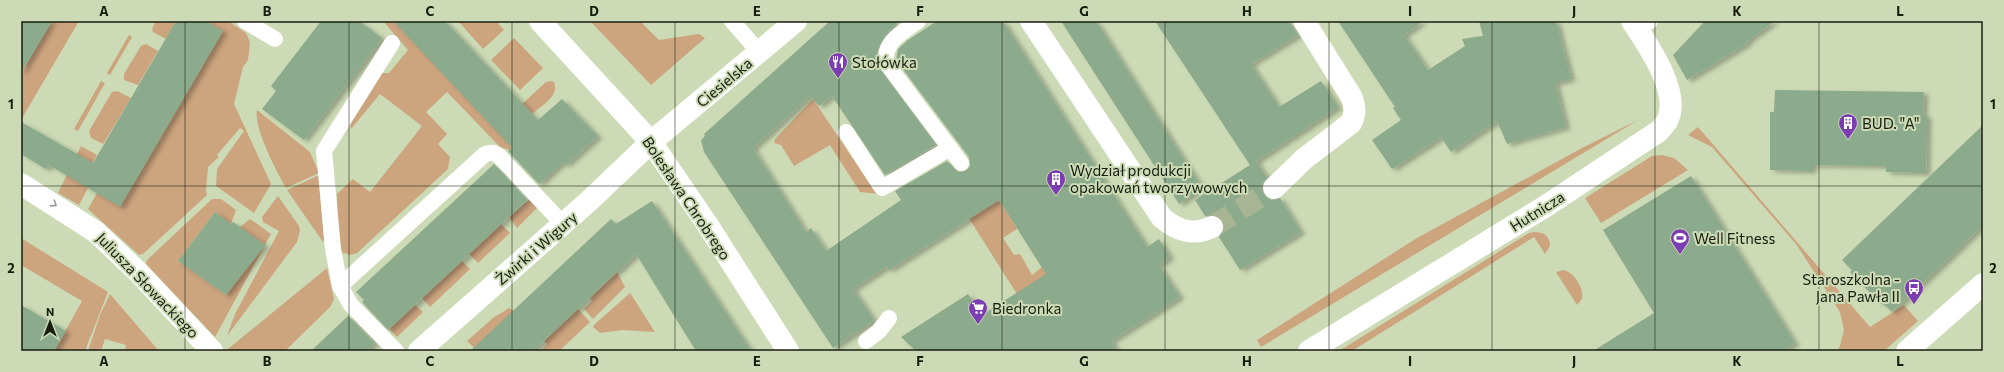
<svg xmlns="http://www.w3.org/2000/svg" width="2004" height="372" font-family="Commissioner,sans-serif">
	<defs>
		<filter id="shadow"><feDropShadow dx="4.5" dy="2.5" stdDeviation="2" flood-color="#0004"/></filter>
	</defs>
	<rect width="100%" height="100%" fill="#ccdbb5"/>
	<g fill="#cca47e">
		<polygon points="52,21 79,21 21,120 21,73"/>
		<polygon points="156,21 176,21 166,39 153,32 152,29"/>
		<polygon points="205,21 228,21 246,33 250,42 248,60 243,67 234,104 271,184 254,213 216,186 217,169 244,131 240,128 217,155 219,157 208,167 206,190 207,195 143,254 139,255 88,209 97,193 222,31"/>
		<polygon points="383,21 402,21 512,148 509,150 500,147 447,92 426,112 447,134 438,144 450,157 448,169 357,253 350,255 341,252 338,245 337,194 353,179 370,192 422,126 380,94 351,129 350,124 381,73 389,73 408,50"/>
		<polygon points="458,21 496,21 504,30 483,49"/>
		<polygon points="590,21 640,21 659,40 699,34 705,38 651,85"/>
		<polygon points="129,35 132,37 110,75 107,73"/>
		<polygon points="514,38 543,68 520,90 491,60"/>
		<polygon points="146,44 158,51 138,85 124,80 124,74 141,46"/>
		<polygon points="101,81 105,83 78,131 74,129"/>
		<path d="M 551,81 L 554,82 C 560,96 541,106 532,114 L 522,104 L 546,82 Z"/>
		<polygon points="117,91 131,98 103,144 91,138 89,131 112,92"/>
		<polygon points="813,99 873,189 881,194 860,192 830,145 794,166 781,145 774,143 775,139"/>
		<path d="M 257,110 L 310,152 L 319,173 L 286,188 C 277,173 253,126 257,110 Z"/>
		<polygon points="1638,120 1261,347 1257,340 1417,238 1582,148"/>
		<polygon points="1698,127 1870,327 1904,305 1918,321 1884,351 1837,351 1840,346 1844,330 1840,312 1796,244 1712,147 1688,135"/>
		<polygon points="81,146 97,155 81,183 88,188 79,205 58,193"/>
		<polygon points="1662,155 1674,158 1688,170 1601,223 1585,198 1652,156"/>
		<polygon points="976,164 1017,229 1003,238 1014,255 1020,254 1032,275 1042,267 1095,351 1053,351 946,182"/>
		<polygon points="319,175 324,240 323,242 287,190"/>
		<polygon points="278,196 299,226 300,231 297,242 227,336 235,314 279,231 263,222 262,217"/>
		<polygon points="531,198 535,202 537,208 517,228 509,217"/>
		<polygon points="212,199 221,199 236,210 231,224 215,212 178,261 226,295 240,227 250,219 271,234 215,337 146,264 147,260"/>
		<polygon points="501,224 510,233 478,263 469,254"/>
		<path d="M 1534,232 C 1544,232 1550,236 1550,246 L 1545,254 L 1534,237 L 1352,351 L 1339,351 L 1529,233 Z"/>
		<polygon points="21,238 108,292 85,351 54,351 82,301 21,265"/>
		<polygon points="462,261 470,269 430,307 422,298"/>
		<polygon points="327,268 334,299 330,307 285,351 230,351 228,349"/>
		<path d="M 1564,270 C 1575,273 1584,289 1582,299 L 1577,305 L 1556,272 Z"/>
		<polygon points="617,272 625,287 593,319 584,309 592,301 590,298"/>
		<polygon points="630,293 655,332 622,330 600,333 593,327 595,324"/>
		<polygon points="110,294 159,351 125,351 126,345 105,339 101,351 88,351 100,315"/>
		<polygon points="415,305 423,312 397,337 389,329"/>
		<polygon points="509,308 514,311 474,348 467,341 493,318"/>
		<polygon points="578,309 590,322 559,351 541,351 547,344 544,341"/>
	</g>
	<g fill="#8caa8c" filter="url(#shadow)">
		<polygon points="21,21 52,21 21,73"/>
		<polygon points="176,21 205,21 223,31 120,207 49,165 46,169 21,154 21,122 93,163"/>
		<polygon points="321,21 359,21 382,38 304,140 262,109 276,91 271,86"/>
		<polygon points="393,21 445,21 538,120 562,99 598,136 566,165 563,162 539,184 508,151 512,148"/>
		<polygon points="830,21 895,21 897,24 887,33 879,46 877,55 878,66 936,145 885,175 832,96 819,106 810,96 753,148 806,232 811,228 826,251 901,200 895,191 947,161 958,172 966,171 970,166 969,157 896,60 898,49 908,40 937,21 1003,21 1147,247 1159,239 1170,257 1159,265 1180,297 1111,341 1118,351 916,351 901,337 968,294 982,315 1046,274 999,200 889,270 886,267 853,289 874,320 833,348 704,152 701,140 705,136 704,134"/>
		<polygon points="1061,21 1096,21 1202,188 1179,204"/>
		<polygon points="1155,21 1289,21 1298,35 1251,64 1279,107 1321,81 1338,107 1256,161 1267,178 1262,185 1262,191 1265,196 1271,200 1280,198 1301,232 1240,270 1219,237 1224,229 1223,222 1219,217 1214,215 1205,216 1195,200 1250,165"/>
		<polygon points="1338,21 1423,21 1404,35 1428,70 1465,46 1462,39 1483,36 1479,21 1556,21 1571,79 1555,83 1566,127 1507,144 1497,121 1451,152 1441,137 1392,169 1372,140 1401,120 1393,108 1395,107"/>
		<polygon points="1705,21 1775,21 1747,41 1748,43 1687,80 1673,55"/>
		<polygon points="1775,90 1924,92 1923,115 1927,115 1926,173 1886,172 1886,166 1812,165 1812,171 1770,170 1770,112 1774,112"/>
		<polygon points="1983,125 1983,225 1892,312 1883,303 1881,304 1850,272 1852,270 1842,260"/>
		<polygon points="494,164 527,200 388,330 362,302 364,300 356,292"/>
		<polygon points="1691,176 1795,343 1783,351 1593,351 1654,313 1603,230"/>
		<polygon points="652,201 751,351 696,351 636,254 533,351 470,351 611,219 616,224"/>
		<polygon points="215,212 231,224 233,222 265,245 226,295 178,261"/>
		<polygon points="21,305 66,331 54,351 21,351"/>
		<polygon points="348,316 375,343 366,351 311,351"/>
	</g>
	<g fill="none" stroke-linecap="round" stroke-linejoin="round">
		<polyline stroke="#a8b594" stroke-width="22" stroke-dasharray="22 11" stroke-linecap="butt" points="1212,227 1274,188"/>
		<g stroke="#fff" stroke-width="16">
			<polyline points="245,21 275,39"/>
			<polyline points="732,21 759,52"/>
			<path d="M 918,21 C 903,32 881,43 887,64 L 961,163"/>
			<polyline points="1637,29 1650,21"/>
			<polyline points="392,43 324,151 333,249 340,286 351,305 396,351"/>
			<polyline points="846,132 882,188 950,148"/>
			<path d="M 340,286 L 485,154 C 491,152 494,152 499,156 L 563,224"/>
			<polyline points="866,341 879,331 889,318"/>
		</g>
		<g stroke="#fff" stroke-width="22">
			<path d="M 1031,21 L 1162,218 C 1178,231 1193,236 1212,227"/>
			<polyline points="651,142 796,21"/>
			<polyline points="21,184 96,232 139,273 212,351"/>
			<path d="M 1274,188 L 1304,159 L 1351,123 C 1356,113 1355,106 1351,96 L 1304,21"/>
			<path d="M 1309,351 L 1546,206 L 1659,131 C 1662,128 1665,124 1667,121 C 1682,93 1647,44 1632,21"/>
			<polyline points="1907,351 1983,284"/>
		</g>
		<g stroke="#fff" stroke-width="22">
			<polyline points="540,21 651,142 707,224 788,351"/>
			<polyline points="419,351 589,201 651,142"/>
		</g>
	</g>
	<defs><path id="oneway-chevron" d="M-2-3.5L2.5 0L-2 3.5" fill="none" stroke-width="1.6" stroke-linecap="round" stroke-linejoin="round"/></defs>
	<use stroke="#979993" href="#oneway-chevron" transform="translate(54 204) rotate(33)"/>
	<path fill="none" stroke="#181d0f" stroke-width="1" stroke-opacity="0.55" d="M 185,21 L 185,351M 349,21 L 349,351M 512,21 L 512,351M 675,21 L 675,351M 839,21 L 839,351M 1002,21 L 1002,351M 1165,21 L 1165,351M 1329,21 L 1329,351M 1492,21 L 1492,351M 1655,21 L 1655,351M 1819,21 L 1819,351M 21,186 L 1983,186"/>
	<defs>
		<symbol id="restaurant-pin" viewBox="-11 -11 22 30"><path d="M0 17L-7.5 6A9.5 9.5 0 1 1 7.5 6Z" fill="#7c3db2" stroke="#ccdbb5"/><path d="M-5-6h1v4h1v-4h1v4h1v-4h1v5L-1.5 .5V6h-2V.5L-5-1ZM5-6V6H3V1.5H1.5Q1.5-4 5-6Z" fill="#fff"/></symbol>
		<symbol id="building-pin" viewBox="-11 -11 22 30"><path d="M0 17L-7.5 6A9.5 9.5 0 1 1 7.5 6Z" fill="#7c3db2" stroke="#ccdbb5"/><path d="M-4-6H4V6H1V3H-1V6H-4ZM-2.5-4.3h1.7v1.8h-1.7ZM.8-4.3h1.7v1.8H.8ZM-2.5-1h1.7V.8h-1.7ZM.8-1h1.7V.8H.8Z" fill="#fff"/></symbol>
		<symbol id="stadium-pin" viewBox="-11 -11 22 30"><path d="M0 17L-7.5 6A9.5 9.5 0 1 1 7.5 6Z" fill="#7c3db2" stroke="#ccdbb5"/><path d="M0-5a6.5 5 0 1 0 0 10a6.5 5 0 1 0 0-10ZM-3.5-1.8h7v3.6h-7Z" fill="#fff"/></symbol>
		<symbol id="bus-pin" viewBox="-11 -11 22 30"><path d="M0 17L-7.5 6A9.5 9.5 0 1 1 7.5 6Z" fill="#7c3db2" stroke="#ccdbb5"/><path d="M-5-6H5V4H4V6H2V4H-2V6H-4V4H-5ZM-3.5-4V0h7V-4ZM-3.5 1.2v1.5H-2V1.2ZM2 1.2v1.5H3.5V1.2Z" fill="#fff"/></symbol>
		<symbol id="supermarket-pin" viewBox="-11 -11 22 30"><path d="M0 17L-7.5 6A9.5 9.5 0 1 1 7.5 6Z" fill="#7c3db2" stroke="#ccdbb5"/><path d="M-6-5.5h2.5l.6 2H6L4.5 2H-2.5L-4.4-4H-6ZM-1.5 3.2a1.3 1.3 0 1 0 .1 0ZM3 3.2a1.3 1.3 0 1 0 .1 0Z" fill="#fff"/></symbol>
	</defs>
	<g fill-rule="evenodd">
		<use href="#restaurant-pin" x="827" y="51" width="22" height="30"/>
		<use href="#building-pin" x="1837" y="112" width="22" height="30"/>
		<use href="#building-pin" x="1045" y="168" width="22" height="30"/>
		<use href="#stadium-pin" x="1669" y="227" width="22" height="30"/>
		<use href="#bus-pin" x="1903" y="277" width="22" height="30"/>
		<use href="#supermarket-pin" x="967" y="297" width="22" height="30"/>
	</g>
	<g text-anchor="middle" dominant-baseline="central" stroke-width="4" stroke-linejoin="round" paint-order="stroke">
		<g font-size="15" fill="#181d0f" stroke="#ccdbb5" text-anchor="start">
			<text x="852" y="62">Stołówka</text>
			<text x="1862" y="123">BUD. "A"</text>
			<text x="1070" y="170">Wydział produkcji<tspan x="1070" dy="17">opakowań tworzywowych</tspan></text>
			<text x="1694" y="238">Well Fitness</text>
			<text x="1900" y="279" text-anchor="end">Staroszkolna -<tspan x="1900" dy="17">Jana Pawła II</tspan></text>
			<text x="992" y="308">Biedronka</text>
		</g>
		<g font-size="15" fill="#181d0f" stroke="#ccdbb5">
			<text transform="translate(724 82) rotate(-40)">Ciesielska</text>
			<text transform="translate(687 198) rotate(56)">Bolesława Chrobrego</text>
			<text transform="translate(1537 211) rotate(-32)">Hutnicza</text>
			<text transform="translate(536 248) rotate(-41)">Żwirki i Wigury</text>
			<text transform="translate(148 285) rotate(46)">Juliusza Słowackiego</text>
		</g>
	</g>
	<rect width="2004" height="372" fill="none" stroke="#ccdbb5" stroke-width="44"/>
	<g transform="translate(50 322)" stroke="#ccdbb5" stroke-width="3" paint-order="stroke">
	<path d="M0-3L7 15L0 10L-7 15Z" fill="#181d0f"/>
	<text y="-6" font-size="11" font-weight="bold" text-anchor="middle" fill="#181d0f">N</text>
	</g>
	<rect x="22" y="22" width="1960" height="328" fill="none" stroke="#181d0f" stroke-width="1.5"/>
	<g font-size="13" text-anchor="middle" font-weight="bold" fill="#181d0f">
		<text x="104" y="16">A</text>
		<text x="267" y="16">B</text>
		<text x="430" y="16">C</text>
		<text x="594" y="16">D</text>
		<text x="757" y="16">E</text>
		<text x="920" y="16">F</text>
		<text x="1084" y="16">G</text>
		<text x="1247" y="16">H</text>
		<text x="1410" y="16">I</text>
		<text x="1574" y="16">J</text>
		<text x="1737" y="16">K</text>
		<text x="1900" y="16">L</text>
		<text x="11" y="109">1</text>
		<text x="1993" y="109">1</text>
		<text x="11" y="273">2</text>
		<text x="1993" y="273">2</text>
		<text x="104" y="366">A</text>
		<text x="267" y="366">B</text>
		<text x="430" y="366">C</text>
		<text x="594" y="366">D</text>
		<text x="757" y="366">E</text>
		<text x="920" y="366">F</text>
		<text x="1084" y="366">G</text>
		<text x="1247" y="366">H</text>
		<text x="1410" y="366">I</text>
		<text x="1574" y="366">J</text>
		<text x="1737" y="366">K</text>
		<text x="1900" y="366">L</text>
	</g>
</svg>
